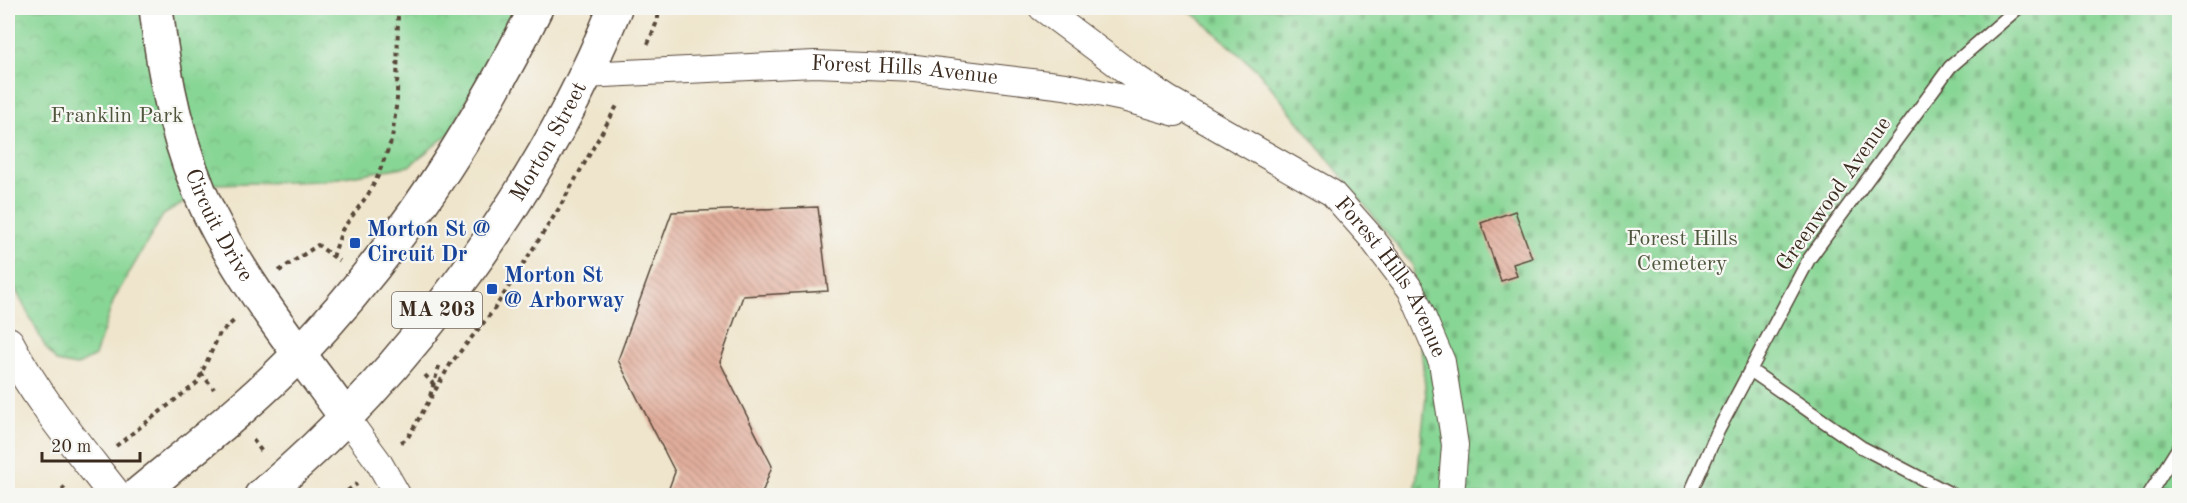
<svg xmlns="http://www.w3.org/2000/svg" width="2187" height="503" font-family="'Old Standard TT',serif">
	<defs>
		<pattern id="cemetery-stones" width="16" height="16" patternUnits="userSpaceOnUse" patternTransform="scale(1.5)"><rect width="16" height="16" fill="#88d695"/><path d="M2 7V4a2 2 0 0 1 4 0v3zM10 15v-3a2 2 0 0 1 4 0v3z" fill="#76b880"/></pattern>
		<pattern id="park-crowns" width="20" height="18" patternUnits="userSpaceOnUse" patternTransform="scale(1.5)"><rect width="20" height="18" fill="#88d695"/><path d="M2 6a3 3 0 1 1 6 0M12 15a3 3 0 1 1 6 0" fill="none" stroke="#76b880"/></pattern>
		<pattern id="building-back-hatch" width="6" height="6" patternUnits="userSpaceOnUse" patternTransform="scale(1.5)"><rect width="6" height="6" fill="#e2ae9c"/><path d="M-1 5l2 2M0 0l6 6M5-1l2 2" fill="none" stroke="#b88e7f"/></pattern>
	</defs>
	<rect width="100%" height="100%" fill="#f6f6f2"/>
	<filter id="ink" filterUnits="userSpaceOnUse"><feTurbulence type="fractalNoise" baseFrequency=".0167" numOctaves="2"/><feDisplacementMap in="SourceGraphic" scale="12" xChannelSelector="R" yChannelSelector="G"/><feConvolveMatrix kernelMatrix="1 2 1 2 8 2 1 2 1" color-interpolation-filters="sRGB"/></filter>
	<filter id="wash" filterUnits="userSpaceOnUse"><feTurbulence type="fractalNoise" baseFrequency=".008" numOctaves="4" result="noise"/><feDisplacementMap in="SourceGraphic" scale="24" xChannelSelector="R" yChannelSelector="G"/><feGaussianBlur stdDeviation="1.35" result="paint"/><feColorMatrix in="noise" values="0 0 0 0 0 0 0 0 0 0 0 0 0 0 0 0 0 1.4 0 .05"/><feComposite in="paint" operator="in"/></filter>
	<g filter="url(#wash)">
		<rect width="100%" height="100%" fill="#efe5cc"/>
		<polygon fill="url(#cemetery-stones)" stroke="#62805a" stroke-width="1.5" points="1184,8 2179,8 2179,495 1415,495 1426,397 1413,266 1260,73 1199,18"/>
		<polygon fill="url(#park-crowns)" stroke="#62805a" stroke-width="1.5" points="8,8 514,8 451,132 409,166 321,181 216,184 163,215 114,299 95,356 76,366 57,362 46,348 8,275"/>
		<g id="blocks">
			<g fill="url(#building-back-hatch)">
				<polygon points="818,207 828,291 743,296 720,362 772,466 761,496 666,496 675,472 618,360 672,212"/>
				<polygon points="1515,211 1532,258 1513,264 1517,276 1501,281 1481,223"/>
			</g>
		</g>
	</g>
	<g filter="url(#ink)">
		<use href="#blocks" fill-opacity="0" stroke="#564638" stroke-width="1.5"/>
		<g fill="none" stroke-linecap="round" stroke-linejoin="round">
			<defs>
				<g id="service">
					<polyline points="1750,370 1861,447 1955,496"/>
					<polyline points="1689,496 1718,431 1809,259 1950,67 2018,8"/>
					<polyline points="2148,496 2180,445"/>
				</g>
				<g id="minor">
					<path id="s1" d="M 1042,8 L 1132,75 L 1168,99 L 1332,193 L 1370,236 L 1411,290 L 1442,362 L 1455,445 L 1451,496"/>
					<path id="s2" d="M 584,75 L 815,64 L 915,68 L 1065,86 L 1123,98 L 1176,113"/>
					<polyline points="345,416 378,461 398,496"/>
				</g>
				<path id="tertiary" d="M 8,343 C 37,399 77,446 116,496"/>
				<g id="secondary">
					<path id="s3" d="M 156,8 C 164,79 178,149 210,215 C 246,287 298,351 345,416"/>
				</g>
				<g id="trunk">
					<path d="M 136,496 C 191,450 248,407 298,355 C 397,251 473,136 536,8"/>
					<path id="s4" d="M 261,496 C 409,373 544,185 615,8"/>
				</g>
			</defs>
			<use href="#service" stroke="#564638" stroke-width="15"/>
			<use href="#minor" stroke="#564638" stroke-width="28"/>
			<use href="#tertiary" stroke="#564638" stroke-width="34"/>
			<use href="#secondary" stroke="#564638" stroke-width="36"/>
			<use href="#trunk" stroke="#564638" stroke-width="36"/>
			<g stroke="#564638" stroke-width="4" stroke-dasharray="4.5 4.5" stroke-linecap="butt">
				<polyline points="648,44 658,19 658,8"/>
				<polyline points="333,257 342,230 369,193 377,178 392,139 397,99 398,8"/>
				<polyline points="279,271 318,245 339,261"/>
				<polyline points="201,373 214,389"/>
				<polyline points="425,375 437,388"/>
				<polyline points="430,396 440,363"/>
				<polyline points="253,440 263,453"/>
				<polyline points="401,442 407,439 451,363 493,311 558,210 618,104"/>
				<polyline points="116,446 197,383 220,333 236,319"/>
				<polyline points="55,496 68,484"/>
				<polyline points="340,496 357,484"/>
			</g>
			<use href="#service" stroke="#fff" stroke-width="12"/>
			<use href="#minor" stroke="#fff" stroke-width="26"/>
			<use href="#tertiary" stroke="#fff" stroke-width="32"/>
			<use href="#secondary" stroke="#fff" stroke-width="33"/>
			<use href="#trunk" stroke="#fff" stroke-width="33"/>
		</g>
	</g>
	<g fill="#1a4fb4" stroke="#f6f6f2" stroke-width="2">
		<rect x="349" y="237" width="12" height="12" rx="3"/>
		<rect x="486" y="283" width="12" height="12" rx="3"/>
	</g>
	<g text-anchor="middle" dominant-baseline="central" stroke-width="4.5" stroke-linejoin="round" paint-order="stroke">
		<rect fill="#f6f6f2" stroke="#73675e" stroke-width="1.5" x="392" y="292" width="90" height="36" rx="4.5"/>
		<g font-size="21" font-weight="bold" fill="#3b2a1e">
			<text x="437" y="310">MA 203</text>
		</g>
		<g font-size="22" fill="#3b2a1e" stroke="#f6f6f2">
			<text stroke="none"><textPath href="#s2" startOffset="321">Forest Hills Avenue</textPath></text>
			<text stroke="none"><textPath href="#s4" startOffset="459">Morton Street</textPath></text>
			<text transform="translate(1834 194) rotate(-55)">Greenwood Avenue</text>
			<text stroke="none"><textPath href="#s3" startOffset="228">Circuit Drive</textPath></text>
			<text stroke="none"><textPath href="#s1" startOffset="448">Forest Hills Avenue</textPath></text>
		</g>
		<g font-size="22" fill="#4e553c" stroke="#f6f6f2">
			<text x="117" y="116">Franklin Park</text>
			<text x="1682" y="239">Forest Hills<tspan x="1682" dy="25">Cemetery</tspan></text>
		</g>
		<g font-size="22" font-weight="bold" fill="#164399" stroke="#f6f6f2" text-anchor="start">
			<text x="367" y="230">Morton St @<tspan x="367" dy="25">Circuit Dr</tspan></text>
			<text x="504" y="276">Morton St<tspan x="504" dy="25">@ Arborway</tspan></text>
		</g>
	</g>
	<rect width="2187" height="503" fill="none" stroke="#f6f6f2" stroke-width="30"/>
	<path d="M42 452v9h98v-9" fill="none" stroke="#3b2a1e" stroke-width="3"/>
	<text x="51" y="452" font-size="18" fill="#3b2a1e" stroke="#f6f6f2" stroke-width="4.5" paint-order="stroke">20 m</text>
</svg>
